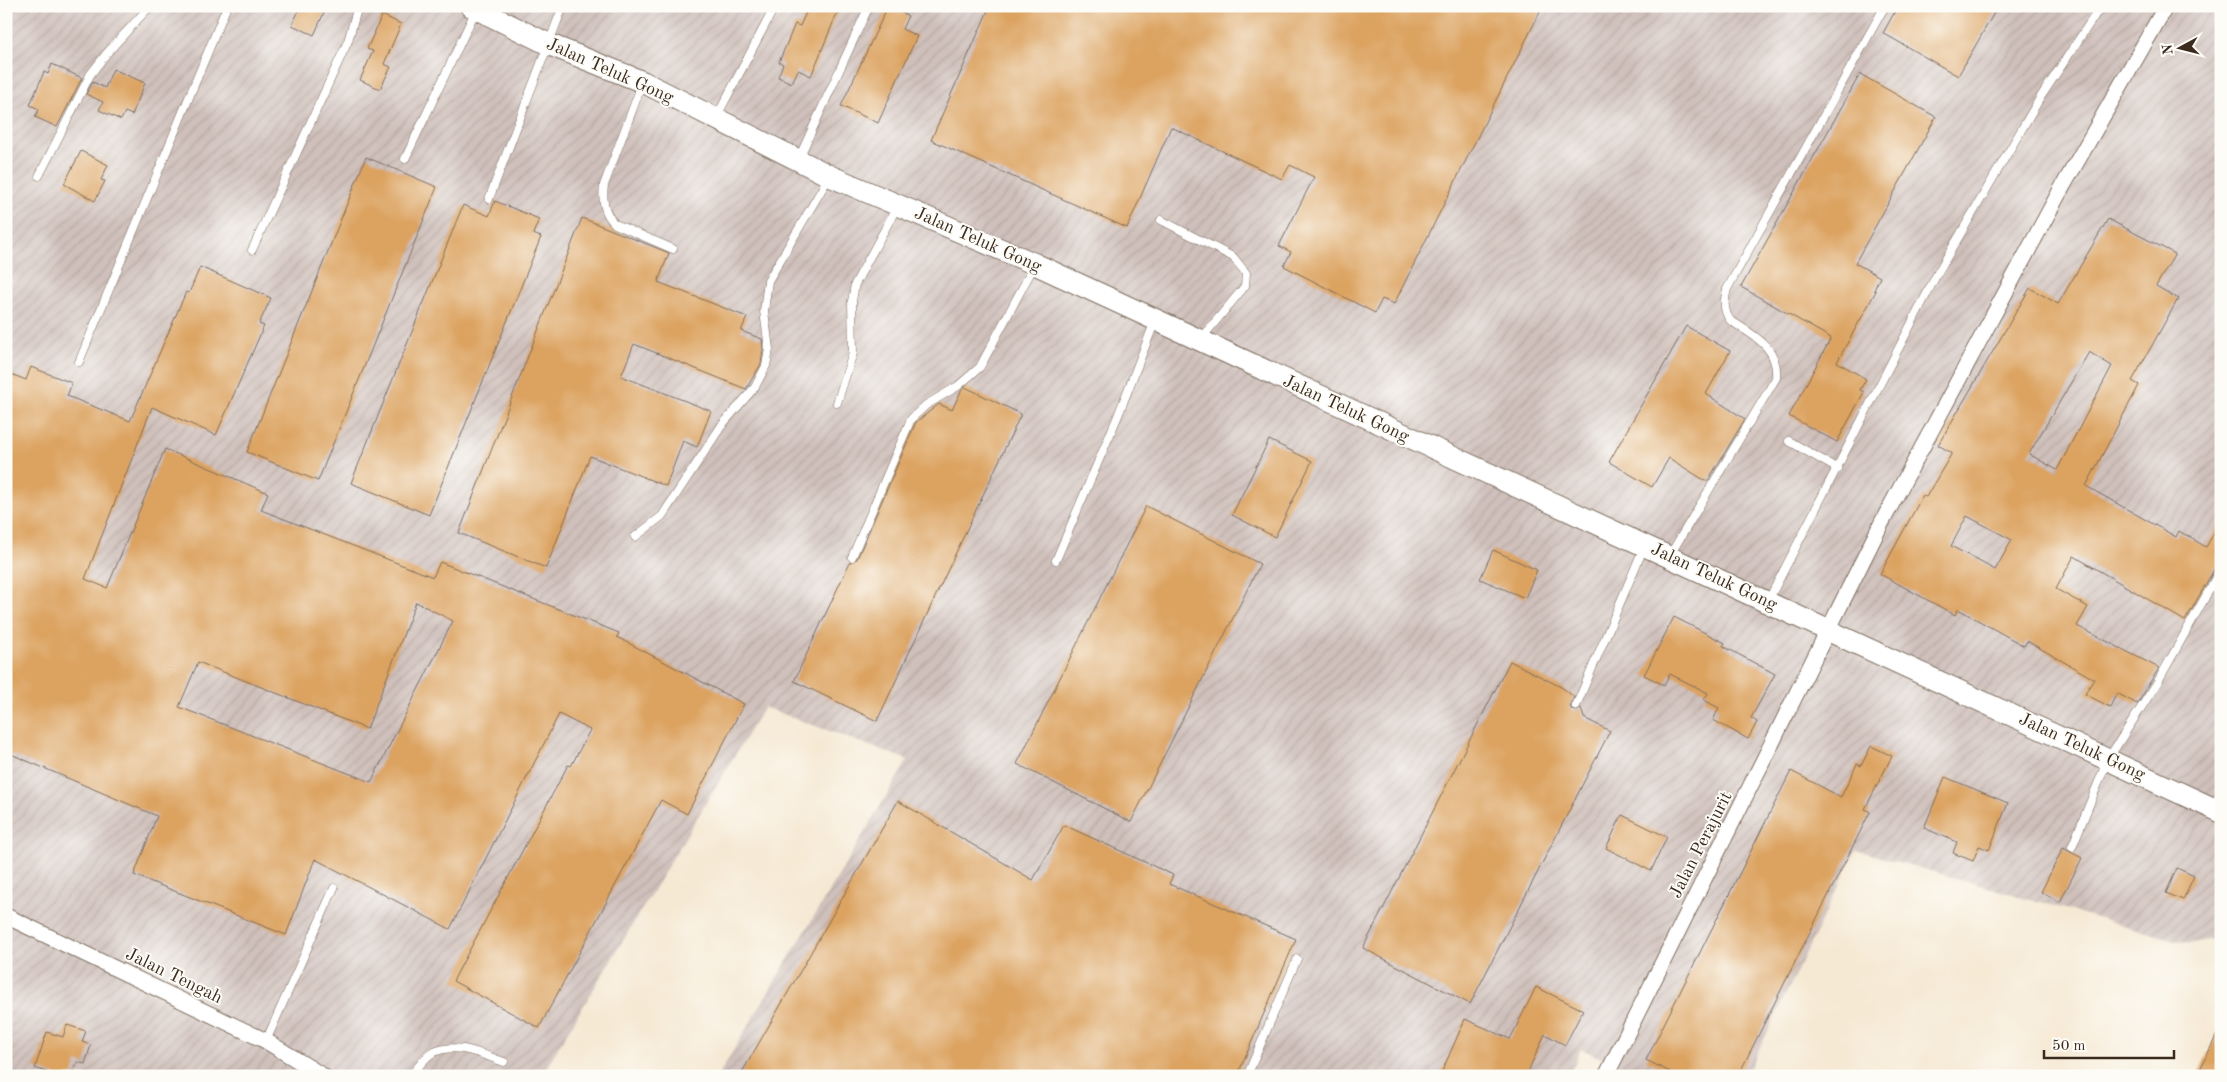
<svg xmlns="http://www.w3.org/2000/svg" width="2227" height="1082" font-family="'Old Standard TT',serif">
	<defs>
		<pattern id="industrial-furrows" width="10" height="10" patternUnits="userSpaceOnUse" patternTransform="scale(1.25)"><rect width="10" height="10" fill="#cfc0bb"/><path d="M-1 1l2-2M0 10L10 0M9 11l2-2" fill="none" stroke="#b3a5a0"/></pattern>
	</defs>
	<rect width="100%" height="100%" fill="#fdfcf7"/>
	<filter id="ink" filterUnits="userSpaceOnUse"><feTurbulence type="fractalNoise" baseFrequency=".02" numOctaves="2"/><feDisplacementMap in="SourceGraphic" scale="10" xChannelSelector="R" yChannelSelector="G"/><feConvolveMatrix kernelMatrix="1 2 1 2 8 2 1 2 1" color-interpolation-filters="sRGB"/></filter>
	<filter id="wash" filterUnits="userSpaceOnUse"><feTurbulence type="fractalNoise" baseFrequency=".0096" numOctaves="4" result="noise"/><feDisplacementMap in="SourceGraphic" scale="20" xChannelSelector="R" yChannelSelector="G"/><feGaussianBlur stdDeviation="1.12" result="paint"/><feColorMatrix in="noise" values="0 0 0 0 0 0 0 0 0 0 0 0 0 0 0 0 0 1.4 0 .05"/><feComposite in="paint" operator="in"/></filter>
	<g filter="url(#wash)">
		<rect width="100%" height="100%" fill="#f6e9d4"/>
		<polygon fill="url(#industrial-furrows)" points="6,6 2221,6 2221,937 2189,944 1856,850 1746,1076 1642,1076 1581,1049 1569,1076 718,1076 908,760 764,707 541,1076 6,1076"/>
		<g id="blocks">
			<g fill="#dca361" fill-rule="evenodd">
				<polygon points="301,6 327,6 314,35 292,25"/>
				<polygon points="809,6 840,6 811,76 798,70 792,83 778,77 783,64 779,62 795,24 800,26"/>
				<polygon points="888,6 908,16 902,29 917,36 878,123 841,106"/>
				<polygon points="990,6 1543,6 1394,304 1382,299 1375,313 1284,266 1291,252 1279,246 1314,177 1290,165 1282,179 1171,127 1127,228 931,140"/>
				<polygon points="1898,6 1998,6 1958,76 1883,33"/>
				<polygon points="382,15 401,24 384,64 391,67 380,89 360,80 373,51 367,49"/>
				<polygon points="52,64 82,78 57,127 35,117 39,109 30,105 44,72 48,74"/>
				<polygon points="113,69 145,83 132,115 125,112 121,120 99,110 103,102 86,94 93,82 105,88"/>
				<polygon points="1860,74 1936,117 1855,263 1880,277 1874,290 1876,291 1837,362 1866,379 1860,390 1864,392 1837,442 1789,416 1831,338 1741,287"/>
				<polygon points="81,151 108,165 101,180 105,181 95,201 64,184"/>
				<polygon points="366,157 437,187 318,481 247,452"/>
				<polygon points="495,201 539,219 533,234 541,237 429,515 351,483 463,205 489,216"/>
				<polygon points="582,218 669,253 658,282 747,317 741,331 762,339 763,349 761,364 746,389 634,344 621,376 711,411 697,447 683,441 666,486 590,456 546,568 459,533"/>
				<path d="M 2108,219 L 2175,254 L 2156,286 L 2178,299 L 2132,381 L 2139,385 L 2086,486 L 2176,537 L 2179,531 L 2206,547 L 2221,521 L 2221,563 L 2216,566 L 2185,621 L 2074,556 L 2056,589 L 2088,607 L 2077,626 L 2159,668 L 2137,704 L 2117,693 L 2110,707 L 2085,694 L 2094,679 L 2027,641 L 2024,646 L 1958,609 L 1955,615 L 1880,574 L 1923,495 L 1926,497 L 1952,453 L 1938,445 L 2030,288 L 2058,304 ZM 2089,352 L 2112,366 L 2057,470 L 2029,454 ZM 1967,516 L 2012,540 L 1995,570 L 1951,546 Z"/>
				<path d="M 200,267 L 271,298 L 259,324 L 264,326 L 216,435 L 152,407 L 85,579 L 107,588 L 165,449 L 268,493 L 261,510 L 433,577 L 440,562 L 619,633 L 617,637 L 744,704 L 687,814 L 661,800 L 539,1028 L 453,981 L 568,765 L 571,766 L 590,730 L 559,714 L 450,929 L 315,859 L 286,935 L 134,875 L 157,816 L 6,752 L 6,372 L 26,380 L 31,367 L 72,383 L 67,396 L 130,421 L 186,292 L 189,293 ZM 416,602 L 453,621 L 371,782 L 179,707 L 198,662 L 367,729 Z"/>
				<polygon points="1686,326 1730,351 1706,394 1745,419 1707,482 1669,458 1652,487 1609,462"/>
				<polygon points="965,387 1021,414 877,721 794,681 850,562 857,559 916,422 939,404 952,410 961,391"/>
				<polygon points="1269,440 1312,461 1275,537 1232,515"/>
				<polygon points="1146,506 1260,564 1131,822 1017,764"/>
				<polygon points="1493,550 1537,570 1525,598 1480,579"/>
				<polygon points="1674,617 1725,643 1723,646 1775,674 1751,718 1757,722 1748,739 1713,720 1719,708 1704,700 1708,693 1670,674 1664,685 1644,675"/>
				<polygon points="1510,661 1563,688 1574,697 1570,706 1572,710 1577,711 1581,708 1584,718 1610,731 1470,1004 1363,948"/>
				<polygon points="1871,746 1892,756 1865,809 1870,812 1738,1076 1678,1076 1646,1060 1791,771 1841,797 1857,764 1861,766"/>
				<polygon points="1945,777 2008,803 1989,850 1979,846 1973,861 1953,853 1957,842 1924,828"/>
				<polygon points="898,801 1033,880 1064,825 1173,875 1169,884 1296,939 1237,1076 740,1076"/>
				<polygon points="1622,815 1667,837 1651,871 1606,848"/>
				<polygon points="2063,848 2082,858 2060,902 2041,892"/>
				<polygon points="2177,868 2194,876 2183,900 2166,893"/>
				<polygon points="1536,987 1583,1010 1565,1045 1545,1034 1526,1076 1440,1076 1465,1019 1510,1039"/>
				<polygon points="67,1025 86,1031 82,1042 91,1045 85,1064 77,1062 72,1076 57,1076 35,1068 47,1032 63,1037"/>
				<polygon points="2221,1026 2221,1076 2197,1076"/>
			</g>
		</g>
	</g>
	<g filter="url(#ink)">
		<use href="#blocks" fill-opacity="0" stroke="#7c6d5e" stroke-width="1"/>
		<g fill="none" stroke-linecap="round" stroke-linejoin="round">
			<defs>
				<g id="lane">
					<path d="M 642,84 L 604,185 C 602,201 604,213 615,224 L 673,249"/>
					<polyline points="716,118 775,6"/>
					<polyline points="799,158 869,6"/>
					<polyline points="405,159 476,10"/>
					<polyline points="39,176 90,75 107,53 150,6"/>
					<polyline points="489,199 563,6"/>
					<polyline points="1161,220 1233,257 1246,273 1245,286 1201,339"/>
					<polyline points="252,250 348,41 358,6"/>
					<polyline points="79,362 227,6"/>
					<polyline points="837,403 853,353 852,301 855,284 897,207"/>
					<polyline points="1789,441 1838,469"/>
					<polyline points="635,537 662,516 722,425 755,387 766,366 769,349 764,311 768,281 829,177"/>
					<path d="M 1670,555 L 1776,378 C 1779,346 1752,335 1730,320 C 1723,310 1724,300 1727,289 L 1885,6"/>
					<polyline points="852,557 911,419 926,405 958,386 980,367 1034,266"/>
					<polyline points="1056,560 1117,418 1155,321"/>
					<polyline points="1768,601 1937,274 2040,98 2101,6"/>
					<polyline points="1576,706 1644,547"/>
					<polyline points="2214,806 2221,792"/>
					<polyline points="2072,847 2108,759 2157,683 2221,569"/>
					<polyline points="266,1041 334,888"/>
					<path d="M 410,1076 C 417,1069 424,1058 432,1053 C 456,1041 481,1054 504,1062"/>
					<polyline points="1247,1076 1297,959"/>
				</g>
				<g id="street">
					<polyline points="6,916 266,1041 323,1076"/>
					<polyline points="1606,1076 1882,522 2059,193 2166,6"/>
				</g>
				<polyline id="secondary" points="471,6 548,44 643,82 830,176 1035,264 2221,812"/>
			</defs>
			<use href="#lane" stroke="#7c6d5e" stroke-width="9"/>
			<use href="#street" stroke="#7c6d5e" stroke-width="17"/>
			<use href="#secondary" stroke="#7c6d5e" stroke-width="23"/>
			<use href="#lane" stroke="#fff" stroke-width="8"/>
			<use href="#street" stroke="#fff" stroke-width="15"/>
			<use href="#secondary" stroke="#fff" stroke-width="21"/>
		</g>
	</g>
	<g text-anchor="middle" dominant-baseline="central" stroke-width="4" stroke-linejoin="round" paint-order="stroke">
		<g font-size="18" fill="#3b2a1e" stroke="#fdfcf7">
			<text transform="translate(610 71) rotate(24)">Jalan Teluk Gong</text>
			<text transform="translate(978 240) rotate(24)">Jalan Teluk Gong</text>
			<text transform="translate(1346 409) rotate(25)">Jalan Teluk Gong</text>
			<text transform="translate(1714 577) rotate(25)">Jalan Teluk Gong</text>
			<text transform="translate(2082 747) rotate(25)">Jalan Teluk Gong</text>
			<text transform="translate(1701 845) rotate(-63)">Jalan Perajurit</text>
			<text transform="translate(174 976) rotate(26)">Jalan Tengah</text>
		</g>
	</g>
	<rect width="2227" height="1082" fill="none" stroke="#fdfcf7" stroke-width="25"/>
	<g transform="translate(2180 48) rotate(263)" stroke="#fdfcf7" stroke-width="4" paint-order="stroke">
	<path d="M0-4L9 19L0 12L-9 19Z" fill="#3b2a1e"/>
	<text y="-8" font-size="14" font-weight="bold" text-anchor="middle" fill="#3b2a1e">N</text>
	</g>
	<path d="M2044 1050v8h130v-8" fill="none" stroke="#3b2a1e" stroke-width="2.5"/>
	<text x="2052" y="1050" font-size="15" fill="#3b2a1e" stroke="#fdfcf7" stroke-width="4" paint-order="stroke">50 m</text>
</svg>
